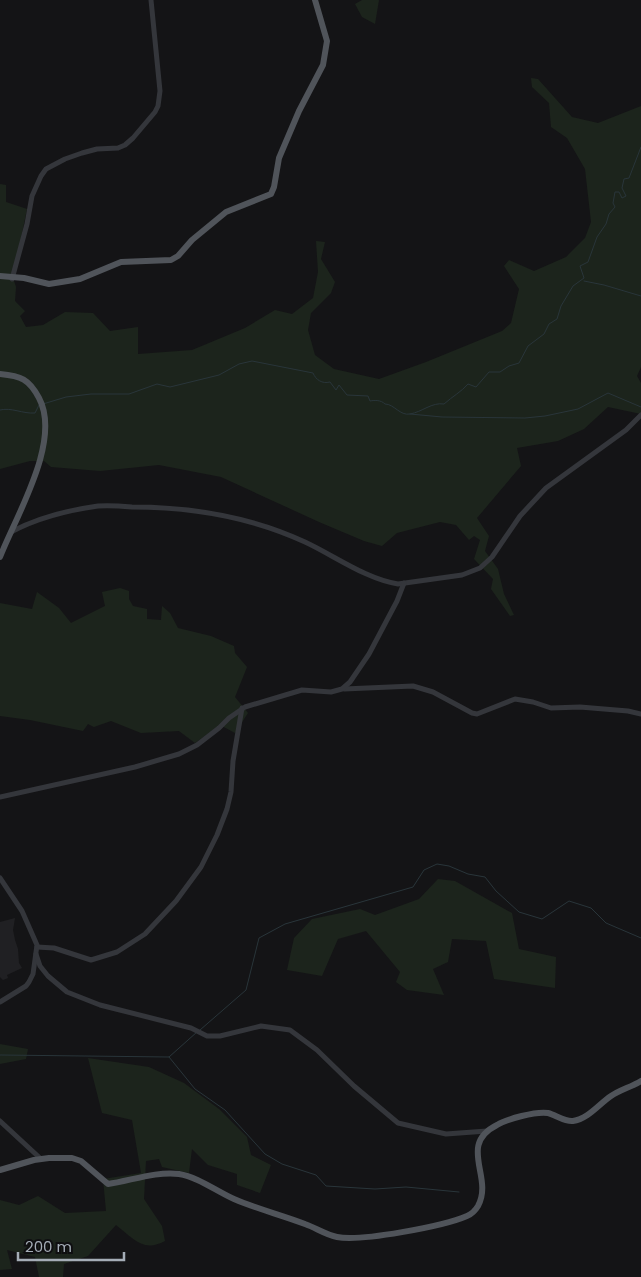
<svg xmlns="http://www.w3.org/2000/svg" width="641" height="1277" font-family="Poppins,sans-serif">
	<rect width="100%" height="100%" fill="#141416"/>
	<polygon fill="#202023" points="15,918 13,930 15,940 18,949 19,963 22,968 7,975 8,978 3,980 0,977 0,922"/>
	<g fill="#1c241c">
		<polygon points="362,0 379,0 375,24 362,17 355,4"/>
		<polygon points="531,78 538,79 572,117 598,123 641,106 641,367 637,376 641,383 641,414 608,407 584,429 558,441 517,448 521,466 477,518 489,536 485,551 498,569 504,594 514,615 510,616 491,589 493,579 474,559 480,540 474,536 469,540 456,525 440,522 397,533 382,546 364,541 319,522 221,477 159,465 100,471 51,467 44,461 30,461 0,469 0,184 6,185 6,202 27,209 13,278 16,287 15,301 25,311 20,316 26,327 43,325 65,312 93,313 110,331 138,327 138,354 192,350 245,328 275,310 292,314 313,298 318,272 316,241 325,242 321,259 335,282 331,293 311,313 308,330 315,355 334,369 379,379 426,362 502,331 511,323 519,289 504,266 509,260 534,271 566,257 585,238 591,222 585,169 567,138 551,127 549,103 532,87"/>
		<polygon points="120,588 129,591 129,599 133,606 147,609 147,619 161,620 162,606 170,613 178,628 211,636 234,646 235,653 247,667 235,697 248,713 235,733 220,725 195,743 179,731 141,733 111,721 94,727 88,724 83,731 30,720 0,716 0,603 32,609 37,592 59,608 71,623 105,606 102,592"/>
		<polygon points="438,879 455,881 512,913 519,949 556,957 555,988 494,979 486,941 452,939 448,962 433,969 444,995 407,990 396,982 400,972 366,931 338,939 322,976 287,970 294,938 312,919 360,909 375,915 419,899"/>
		<polygon points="0,1044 28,1049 26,1059 0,1064"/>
		<path d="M 88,1058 L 149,1067 L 184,1083 L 219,1109 L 247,1137 L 251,1155 L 271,1165 L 260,1193 L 237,1185 L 237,1174 L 208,1165 L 192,1149 L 189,1173 L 162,1167 L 159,1159 L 146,1161 L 144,1199 L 162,1226 L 165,1241 C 143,1253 133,1238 116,1225 L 88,1256 L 64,1264 L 63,1277 L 39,1277 L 35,1257 L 7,1250 L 12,1269 L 0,1270 L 0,1200 L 19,1205 L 38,1196 L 65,1213 L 106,1211 L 103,1179 L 141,1173 L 132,1120 L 102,1113 Z"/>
	</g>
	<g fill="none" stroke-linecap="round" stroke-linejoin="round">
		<g stroke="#29353a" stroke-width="1">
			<polyline points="584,281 604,285 641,296"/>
			<path d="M 43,404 L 66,397 L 91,394 L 129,394 L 157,384 L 170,387 L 219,375 L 239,364 L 252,361 L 313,373 C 316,380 322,384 330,382 L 336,390 L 339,385 L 347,395 L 368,396 L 370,401 C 375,400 381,400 385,404 C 394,404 400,416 410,414 C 422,412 432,402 444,404 C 453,396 461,392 468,384 L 476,387 L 489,372 L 500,372 L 509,366 L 519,363 L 528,346 L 544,334 L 549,324 L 557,319 L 561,306 L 573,286 L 584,278 L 580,266 L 588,262 L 597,237 L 606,224 L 609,214 L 615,207 L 613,203 L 615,192 L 619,192 L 622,198 L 626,196 L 622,188 L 624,179 L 629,178 L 641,147"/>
			<path d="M 0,410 C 11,407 23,414 35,413 L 39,405"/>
			<polyline points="410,414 442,417 525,418 545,416 578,409 608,393 641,407"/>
			<polyline points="200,1030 246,990 259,938 285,924 413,887 424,870 437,864 449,866 468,874 485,877 496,891 519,912 542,919 569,901 591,908 606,923 641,938"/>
			<polyline points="0,1055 169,1057 197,1032"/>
			<polyline points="169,1057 195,1089 225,1110 265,1154 282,1164 316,1175 326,1186 375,1189 406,1187 459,1192"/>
		</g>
		<g stroke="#34363b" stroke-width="5">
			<polyline points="12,279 27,224 32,196 41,176 46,169 65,159 82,153 97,149 118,148 125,145 133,138 155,112 158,106 160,91 151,0"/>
			<path d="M 11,532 C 37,518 69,510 98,506 C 109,505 121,506 132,507 C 191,507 251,517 305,542 C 335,556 366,579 398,584 L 462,575 L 480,568 L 492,557 L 520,516 L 546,488 L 626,430 L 641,415"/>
			<polyline points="344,689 413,686 433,692 472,713 477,714 515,699 533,702 551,708 580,707 628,711 641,714"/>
			<polyline points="0,797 135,767 179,754 197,745 219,728 229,718 245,707 302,690 331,692 342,689 350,682 369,654 397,601 404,583"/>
			<polyline points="0,878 22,911 37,945 33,974 29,982 26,986 0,1002"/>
			<polyline points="37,947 54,948 91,960 117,952 145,934 176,901 201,867 217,835 227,809 231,792 233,761 242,708"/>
			<polyline points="36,954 40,966 48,976 67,992 100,1005 191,1028 207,1036 220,1036 261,1026 290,1030 317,1050 354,1086 398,1123 446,1134 487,1131"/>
			<polyline points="0,1121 41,1159"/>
		</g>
		<g stroke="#50545a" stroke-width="6">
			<polyline points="0,276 24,278 49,284 80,279 121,262 171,260 178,256 192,240 226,212 271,194 274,187 279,158 299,111 323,65 327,41 315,0"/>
			<path d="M 0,374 C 21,376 29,379 39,398 C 62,441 16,516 0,557"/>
			<path d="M 0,1170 L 34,1160 L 49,1158 L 72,1158 L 81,1161 L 108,1184 C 130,1181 156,1171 179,1174 C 198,1177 216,1191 234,1199 C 257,1209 282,1215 305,1224 C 316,1228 326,1235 337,1237 C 360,1242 444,1226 467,1216 C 472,1214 475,1211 478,1206 C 494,1177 457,1145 497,1125 C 507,1119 536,1111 548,1113 C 556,1115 565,1122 573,1121 C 588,1119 599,1104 611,1096 C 620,1090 631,1087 641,1081"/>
		</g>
	</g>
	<path d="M18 1252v8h106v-8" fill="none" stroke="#a5adb7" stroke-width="2.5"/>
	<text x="25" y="1252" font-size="15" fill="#a5adb7" stroke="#0f0f11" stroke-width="4" paint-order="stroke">200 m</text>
</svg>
